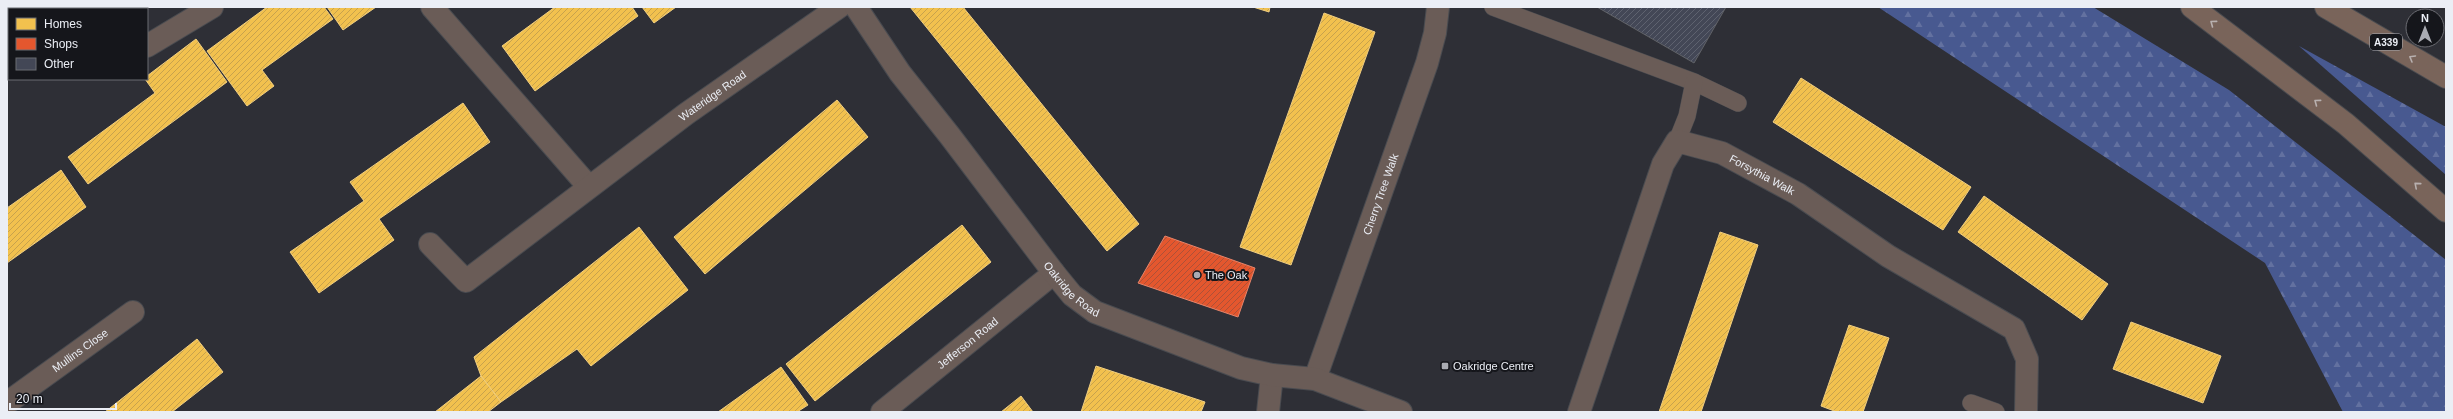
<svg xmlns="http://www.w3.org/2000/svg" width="2453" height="419" font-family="Arial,sans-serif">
	<defs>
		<pattern id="forest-firs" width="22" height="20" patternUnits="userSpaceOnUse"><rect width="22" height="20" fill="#485990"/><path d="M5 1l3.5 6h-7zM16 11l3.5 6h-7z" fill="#6371a0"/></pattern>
		<pattern id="homes-hatch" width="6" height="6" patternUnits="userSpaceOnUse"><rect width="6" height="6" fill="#f2c14e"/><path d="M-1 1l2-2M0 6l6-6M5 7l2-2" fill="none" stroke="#c7a24d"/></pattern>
		<pattern id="shops-hatch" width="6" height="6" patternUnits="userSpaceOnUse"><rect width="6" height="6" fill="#e4572e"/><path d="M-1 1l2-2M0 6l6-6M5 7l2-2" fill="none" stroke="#ad5138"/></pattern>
		<pattern id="building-hatch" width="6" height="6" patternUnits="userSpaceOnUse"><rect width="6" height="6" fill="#434756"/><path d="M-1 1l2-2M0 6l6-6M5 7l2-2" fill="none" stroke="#5e626f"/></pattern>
	</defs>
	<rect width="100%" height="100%" fill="#2e2f36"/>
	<g fill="url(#forest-firs)">
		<polygon points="1878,7 2093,7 2229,90 2446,260 2446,412 2343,412 2265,263"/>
		<polygon points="2299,46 2446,127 2446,175"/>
	</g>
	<g fill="url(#homes-hatch)" stroke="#f0ce80">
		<polygon points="7,7 44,7 41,9 9,9 9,34 7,35"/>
		<polygon points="267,7 324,7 333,19 262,70 274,86 247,106 207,51"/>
		<polygon points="327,7 376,7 343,30"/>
		<polygon points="555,7 632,7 638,16 535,91 502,46"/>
		<polygon points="642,7 676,7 654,23"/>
		<polygon points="910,7 963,7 1139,224 1107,251"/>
		<polygon points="1253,7 1270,7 1269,12"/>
		<polygon points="1324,13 1375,32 1291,265 1240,247"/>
		<polygon points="196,39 227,82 88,184 68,157 155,93 145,79 147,76"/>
		<polygon points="1801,78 1971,187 1943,230 1773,122"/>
		<polygon points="837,100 868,137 705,274 674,237"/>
		<polygon points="463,103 490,142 379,219 394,240 319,293 290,252 364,201 350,182"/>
		<polygon points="61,170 86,207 7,263 7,208"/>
		<polygon points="1984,196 2108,284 2082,320 1958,232"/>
		<polygon points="962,225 991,262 815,401 786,364"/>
		<polygon points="639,227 688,290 591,366 577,349 501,402 481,376 474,357"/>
		<polygon points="1720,232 1758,245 1701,412 1659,412"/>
		<polygon points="2131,322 2221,356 2203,403 2113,369"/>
		<polygon points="1849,325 1889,338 1863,412 1837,412 1821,406"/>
		<polygon points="197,339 223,372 172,412 105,412"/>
		<polygon points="1096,366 1205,402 1201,412 1081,412"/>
		<polygon points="781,367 808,405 797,412 718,412"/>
		<polygon points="481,376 501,402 488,412 435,412"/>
		<polygon points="1021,396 1033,412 1001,412"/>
	</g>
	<polygon fill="url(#shops-hatch)" stroke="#e6846a" points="1165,236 1255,268 1238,317 1138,283"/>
	<polygon fill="url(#building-hatch)" stroke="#606267" points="1597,7 1726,7 1694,63"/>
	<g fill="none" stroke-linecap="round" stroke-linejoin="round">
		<defs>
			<g id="service">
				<polyline points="1493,7 1694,82 1738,103"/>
				<polyline points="1677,141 1687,116 1694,82"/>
				<polyline points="1971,403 1996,412"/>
			</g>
			<g id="minor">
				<polyline points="432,7 589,187"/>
				<polyline points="147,46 212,7"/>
				<path id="s1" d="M 430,244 L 466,281 L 686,114 L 839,7"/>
				<path id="s2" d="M 1315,379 L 1427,63 L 1435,33 L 1438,7"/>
				<path id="s3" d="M 7,403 L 133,312"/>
				<path id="s4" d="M 882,412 L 1054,273"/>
				<polyline points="1268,412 1272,375"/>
				<path id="s5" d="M 1579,412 L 1663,164 L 1677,141 L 1722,153 L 1798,194 L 1888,256 L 2014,329 L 2027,359 L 2026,412"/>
			</g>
			<g id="tertiary">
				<path id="s6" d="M 856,7 L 900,73 L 950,136 L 1054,273 L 1072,295 L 1095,312 L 1241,368 L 1272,375 L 1315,379 L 1401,412"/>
			</g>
			<g id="trunk">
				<polyline points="2192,7 2346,124 2446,211"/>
				<polyline points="2326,7 2446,77"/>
			</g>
		</defs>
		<use href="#service" stroke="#494b50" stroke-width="18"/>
		<use href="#minor" stroke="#494b50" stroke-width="24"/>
		<use href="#tertiary" stroke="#494b50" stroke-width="24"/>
		<use href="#trunk" stroke="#494b50" stroke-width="24"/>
		<use href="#service" stroke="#6a5c57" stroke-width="17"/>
		<use href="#minor" stroke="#6a5c57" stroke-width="22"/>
		<use href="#tertiary" stroke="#6a5c57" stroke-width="22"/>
		<use href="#trunk" stroke="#79645a" stroke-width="22"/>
	</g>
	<defs><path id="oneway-chevron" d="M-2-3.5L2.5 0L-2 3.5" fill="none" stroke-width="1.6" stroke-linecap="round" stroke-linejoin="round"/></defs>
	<g stroke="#b8b0af">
		<use href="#oneway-chevron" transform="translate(2213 23) rotate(-143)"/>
		<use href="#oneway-chevron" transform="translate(2412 58) rotate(-150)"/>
		<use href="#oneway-chevron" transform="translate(2317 102) rotate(-143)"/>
		<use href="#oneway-chevron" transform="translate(2417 185) rotate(-139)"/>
	</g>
	<g fill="#a9abb2" stroke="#15161b" stroke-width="1.5">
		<circle cx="1197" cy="275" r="4"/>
		<rect x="1441" y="362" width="8" height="8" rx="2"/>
	</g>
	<g text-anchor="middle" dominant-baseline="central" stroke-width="4" stroke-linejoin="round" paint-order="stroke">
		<rect fill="#15161b" stroke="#abadb4" stroke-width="1" x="2370" y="34" width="32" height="16" rx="3"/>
		<g font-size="10" font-weight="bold" fill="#ebeef5">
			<text x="2386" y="42">A339</text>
		</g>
		<g font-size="11" fill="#ebeef5" stroke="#15161b">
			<text stroke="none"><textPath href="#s1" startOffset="360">Wateridge Road</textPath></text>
			<text stroke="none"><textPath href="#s5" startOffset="381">Forsythia Walk</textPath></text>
			<text stroke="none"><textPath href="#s2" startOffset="196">Cherry Tree Walk</textPath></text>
			<text stroke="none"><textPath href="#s6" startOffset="356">Oakridge Road</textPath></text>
			<text stroke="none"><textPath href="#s4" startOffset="110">Jefferson Road</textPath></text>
			<text stroke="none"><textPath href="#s3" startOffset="90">Mullins Close</textPath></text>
		</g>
		<g font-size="11" fill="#ebeef5" stroke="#15161b" text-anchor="start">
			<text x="1205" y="275">The Oak</text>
			<text x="1453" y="366">Oakridge Centre</text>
		</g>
	</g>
	<rect width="2453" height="419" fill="none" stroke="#ebeef5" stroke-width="16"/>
	<rect x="8" y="8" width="140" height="72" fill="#15161b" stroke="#6b6c72"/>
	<rect x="16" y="18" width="20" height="12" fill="#f2c14e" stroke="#6b6c72"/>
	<text x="44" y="28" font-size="12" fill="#ebeef5">Homes</text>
	<rect x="16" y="38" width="20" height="12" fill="#e4572e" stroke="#6b6c72"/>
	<text x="44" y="48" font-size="12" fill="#ebeef5">Shops</text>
	<rect x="16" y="58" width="20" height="12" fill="#434756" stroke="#6b6c72"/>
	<text x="44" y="68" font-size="12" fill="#ebeef5">Other</text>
	<g transform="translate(2425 28)"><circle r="19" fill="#15161b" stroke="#6b6c72"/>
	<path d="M0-3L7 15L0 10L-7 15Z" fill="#a9abb2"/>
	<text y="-6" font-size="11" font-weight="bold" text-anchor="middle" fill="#ebeef5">N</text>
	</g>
	<path d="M10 403v6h106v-6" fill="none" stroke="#ebeef5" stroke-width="2"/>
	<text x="16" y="403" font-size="12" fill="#ebeef5" stroke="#15161b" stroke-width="3" paint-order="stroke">20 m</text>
</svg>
